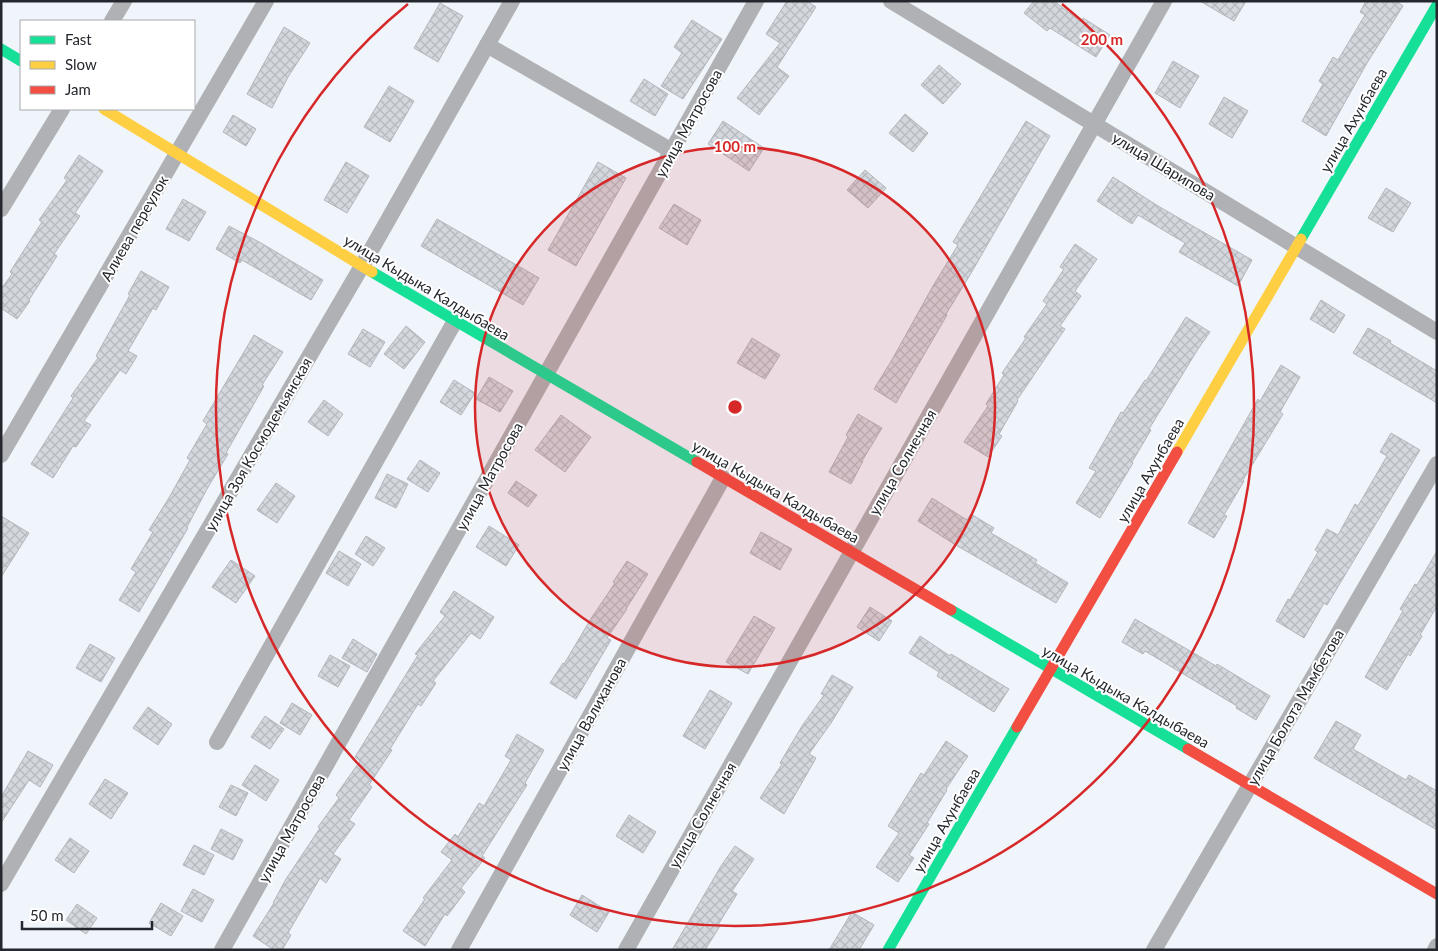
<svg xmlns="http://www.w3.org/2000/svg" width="1438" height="951" font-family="Lato,sans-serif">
	<defs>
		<pattern id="building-cross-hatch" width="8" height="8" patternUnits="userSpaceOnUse" patternTransform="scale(1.25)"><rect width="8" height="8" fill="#d4d7dd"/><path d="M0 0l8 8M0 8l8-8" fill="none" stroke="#b6b9be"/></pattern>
	</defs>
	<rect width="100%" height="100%" fill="#f0f4fb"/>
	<g fill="url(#building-cross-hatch)" stroke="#b3b6bc">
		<polygon points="787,1 807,1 816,7 777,67 789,76 759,115 737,98 780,43 766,34"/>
		<polygon points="1034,1 1054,1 1081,22 1083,18 1110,35 1096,57 1050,28 1047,31 1024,13"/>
		<polygon points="1200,1 1246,1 1234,21"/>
		<polygon points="1366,1 1396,1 1403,6 1367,63 1326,136 1302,121 1323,84 1319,81 1333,57 1338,60 1365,15 1360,12"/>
		<polygon points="440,3 463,16 438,62 414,48"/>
		<polygon points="692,20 722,39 683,99 661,86 682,53 674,47"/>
		<polygon points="284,27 310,43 288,77 272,108 247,94"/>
		<polygon points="1173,61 1199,76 1180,108 1155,93"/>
		<polygon points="939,65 961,84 943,104 921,85"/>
		<polygon points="644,79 668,94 655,116 630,101"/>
		<polygon points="389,86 414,101 390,142 364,127"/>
		<polygon points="1224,97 1248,111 1232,138 1209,124"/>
		<polygon points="905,114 928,133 913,152 889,133"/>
		<polygon points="233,115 256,129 246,146 223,132"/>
		<polygon points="723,121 764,148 749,171 708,144"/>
		<polygon points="1026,121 1050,136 970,275 946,314 947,315 896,403 874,389 893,358 933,286 958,245 953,242"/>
		<polygon points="79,155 103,171 75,213 80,216 54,254 57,256 29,300 30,301 17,319 1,308 1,289 12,274 10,272 42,222 39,220 67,180 64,178"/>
		<polygon points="346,162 369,176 347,213 324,200"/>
		<polygon points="598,162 626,178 576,266 548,250"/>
		<polygon points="865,170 886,188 868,208 847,190"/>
		<polygon points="1113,177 1158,206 1252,260 1238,286 1179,252 1185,243 1138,215 1132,224 1097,201"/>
		<polygon points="1386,188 1411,203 1393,232 1368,218"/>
		<polygon points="183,199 206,212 189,241 166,229"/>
		<polygon points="674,204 701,220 687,245 659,228"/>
		<polygon points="437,219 539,278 523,305 421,246"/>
		<polygon points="229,226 261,243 323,280 311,300 242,260 240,263 216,249"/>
		<polygon points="1075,244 1097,259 1075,291 1081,296 1060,326 1065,329 1017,400 1018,401 999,434 1002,436 988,457 964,442 988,406 986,404 1004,375 1002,373 1026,338 1024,337 1047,304 1043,301 1064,269 1060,267"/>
		<polygon points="141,271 169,287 156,310 153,308 128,351 137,356 126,374 120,370 84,421 91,425 76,447 73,446 53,478 31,464 73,398 71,396 98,358 96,356 130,295 128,294"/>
		<polygon points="1321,300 1345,315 1334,333 1310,319"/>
		<polygon points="1186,317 1210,332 1198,349 1149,429 1151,430 1132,462 1133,463 1100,518 1076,503 1096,471 1089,468 1121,412 1123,413 1145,380 1146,381"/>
		<polygon points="406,326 425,342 404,369 384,354"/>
		<polygon points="1368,328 1391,341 1390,343 1437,371 1437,403 1353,353"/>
		<polygon points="363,329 385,342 370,367 348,354"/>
		<polygon points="254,335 283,352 262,385 264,386 226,453 228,454 207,489 187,527 188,528 139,612 119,600 136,572 131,569 153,532 149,530 170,496 190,460 187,458 207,424 203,421"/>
		<polygon points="752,338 780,355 765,379 737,363"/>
		<polygon points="1281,365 1300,377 1280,412 1283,414 1243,480 1244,481 1224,515 1227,516 1214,538 1188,523 1258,399 1260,401"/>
		<polygon points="489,377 513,391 500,412 476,399"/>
		<polygon points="454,380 475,393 461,415 440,402"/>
		<polygon points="324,400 343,414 328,436 308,422"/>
		<polygon points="858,414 882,428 862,461 863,461 851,484 829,472 848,437 846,435"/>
		<polygon points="561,415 591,437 565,472 535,450"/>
		<polygon points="1391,433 1420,450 1327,605 1324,603 1304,638 1276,621 1288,599 1290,600 1318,552 1315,550 1327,529 1338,535 1355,504 1358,506 1387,456 1380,452"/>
		<polygon points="420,460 440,473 428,492 407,479"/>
		<polygon points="387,474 408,484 396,508 375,498"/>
		<polygon points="516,481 537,495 528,507 508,493"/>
		<polygon points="276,483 295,496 277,523 257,510"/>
		<polygon points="932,498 967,520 971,514 994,528 991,533 1037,560 1035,563 1068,583 1056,603 954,544 918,521"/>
		<polygon points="1,516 29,533 1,577"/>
		<polygon points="489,526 519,545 506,566 476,547"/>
		<polygon points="761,532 792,549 780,570 750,553"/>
		<polygon points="366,536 385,548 373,566 355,554"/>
		<polygon points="339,551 361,564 348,586 326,573"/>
		<polygon points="1437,551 1437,606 1420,635 1422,636 1410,656 1408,654 1387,690 1365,677 1403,611 1400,609 1415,584 1417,585"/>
		<polygon points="231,560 255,576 236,603 212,587"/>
		<polygon points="627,561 648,574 626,609 627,609 607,638 611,640 576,699 550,683 563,663 564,664 592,617 615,583 613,582"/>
		<polygon points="454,591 494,617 480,639 471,633 433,681 436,683 421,706 418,704 390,749 392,750 369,785 372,787 349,820 355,824 333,854 341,859 326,883 320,878 288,933 291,935 282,950 274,950 253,936 274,903 273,903 286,879 320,828 318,827 339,798 336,795 360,761 355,757 418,655 415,654 445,616 440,612"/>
		<polygon points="870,607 892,621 879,641 857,627"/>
		<polygon points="754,616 775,628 748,674 726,662"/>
		<polygon points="1135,619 1216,666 1217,664 1270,696 1256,720 1236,708 1237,706 1145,651 1143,654 1122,642"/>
		<polygon points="920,636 950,656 951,654 1009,689 994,712 937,676 939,672 909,653"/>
		<polygon points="353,639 377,654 367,672 342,658"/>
		<polygon points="90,644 115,658 101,682 76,668"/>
		<polygon points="330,655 350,666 338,687 318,676"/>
		<polygon points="832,675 853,687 831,723 809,754 816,758 784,814 760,798 782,764 780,763 802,726 824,695 821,694"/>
		<polygon points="710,690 732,703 705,749 683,736"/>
		<polygon points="292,703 312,715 300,735 280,723"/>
		<polygon points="148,707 172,724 158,745 133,728"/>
		<polygon points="265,716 284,729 270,749 251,737"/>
		<polygon points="1336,721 1361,735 1353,749 1406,780 1409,775 1437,791 1437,830 1314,758"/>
		<polygon points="517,734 544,750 525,783 527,785 482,856 485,858 461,888 465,892 447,916 445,914 425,946 403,931 425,899 423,898 452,860 441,852 455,834 458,837 479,803 484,806 511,760 505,756"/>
		<polygon points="946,741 968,756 946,789 947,790 927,823 929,824 909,855 914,858 898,882 876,867 899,833 888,826 921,773 924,775"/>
		<polygon points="28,751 53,765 40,787 29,780 1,823 1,797"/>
		<polygon points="255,765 279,780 266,801 242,785"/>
		<polygon points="105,779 128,793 111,819 89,804"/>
		<polygon points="231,785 248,793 236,816 219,807"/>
		<polygon points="629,815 656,832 643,853 616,836"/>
		<polygon points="221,829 243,840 233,860 211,849"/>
		<polygon points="70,838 89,851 74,873 55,860"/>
		<polygon points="194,845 214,855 204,875 183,865"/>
		<polygon points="735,846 754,859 732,891 737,894 718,925 720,926 705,950 672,950 721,866"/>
		<polygon points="193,889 214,900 202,922 181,911"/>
		<polygon points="582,895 609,912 597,932 570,915"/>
		<polygon points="161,903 183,916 171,936 149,923"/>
		<polygon points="77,904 97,918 86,934 66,920"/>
		<polygon points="852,912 874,925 859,950 829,950"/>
	</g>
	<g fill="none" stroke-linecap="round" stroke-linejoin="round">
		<g stroke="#afb1b4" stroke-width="16">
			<polyline points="891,1 1437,332"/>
			<polyline points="112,21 124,1"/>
			<polyline points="487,45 672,151"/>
			<polyline points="1,209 62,109"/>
			<polyline points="1,455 266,1"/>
			<polyline points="217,742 455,321"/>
			<polyline points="1,884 362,266 512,1"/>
			<polyline points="222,950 756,1"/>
			<polyline points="459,950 723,478"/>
			<polyline points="626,950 1164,1"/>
			<polyline points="1154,950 1437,464"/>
			<polyline points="1435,950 1437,946"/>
		</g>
		<g stroke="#16e098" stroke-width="11">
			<polyline points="1,49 21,61"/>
			<polyline points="1301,239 1437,5"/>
			<polyline points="372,272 697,462"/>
			<polyline points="951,610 1188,749"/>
			<polyline points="888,950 1017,727"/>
		</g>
		<g stroke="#ffcf43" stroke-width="11">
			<polyline points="104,109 372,272"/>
			<polyline points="1177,452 1301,239"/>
		</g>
		<g stroke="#f24e42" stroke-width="11">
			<polyline points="697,462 951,610"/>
			<polyline points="1017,727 1177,452"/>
			<polyline points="1188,749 1437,894"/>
		</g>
	</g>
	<circle cx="735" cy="407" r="260" fill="#d62828" fill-opacity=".12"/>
	<g fill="none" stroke="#d62828" stroke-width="2.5">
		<circle cx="735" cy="407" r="260"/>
		<path d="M1062 4A519 519 0 1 1 408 4"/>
	</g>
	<g text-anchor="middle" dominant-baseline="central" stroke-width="4" stroke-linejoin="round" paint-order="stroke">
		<g font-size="15" fill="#24272d" stroke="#fff">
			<text transform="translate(1353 120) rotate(-60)">улица Ахунбаева</text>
			<text transform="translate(688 123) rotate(-61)">улица Матросова</text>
			<text transform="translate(1164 166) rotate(31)">улица Шарипова</text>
			<text transform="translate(134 228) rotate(-60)">Алиева переулок</text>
			<text transform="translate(427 287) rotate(31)">улица Кыдыка Калдыбаева</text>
			<text transform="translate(258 444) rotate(-60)">улица Зоя Космодемьянская</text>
			<text transform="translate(902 462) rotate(-60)">улица Солнечная</text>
			<text transform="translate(1150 470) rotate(-60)">улица Ахунбаева</text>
			<text transform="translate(489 476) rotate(-61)">улица Матросова</text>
			<text transform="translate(776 491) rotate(30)">улица Кыдыка Калдыбаева</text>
			<text transform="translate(1126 696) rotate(30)">улица Кыдыка Калдыбаева</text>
			<text transform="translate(1295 707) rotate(-60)">улица Болота Мамбетова</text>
			<text transform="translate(591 714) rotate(-61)">улица Валиханова</text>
			<text transform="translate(702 815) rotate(-60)">улица Солнечная</text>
			<text transform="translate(946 820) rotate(-60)">улица Ахунбаева</text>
			<text transform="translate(291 828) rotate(-61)">улица Матросова</text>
		</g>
	</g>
	<circle cx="735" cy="407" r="8" fill="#d62828" stroke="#fff" stroke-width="2.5"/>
	<g font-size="15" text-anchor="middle" font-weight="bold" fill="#d62828" stroke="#fff" stroke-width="4" stroke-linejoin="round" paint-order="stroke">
		<text x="1102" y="45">200 m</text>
		<text x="735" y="152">100 m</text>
	</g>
	<rect width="1438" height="951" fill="none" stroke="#24272d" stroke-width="5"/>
	<rect x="20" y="20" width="175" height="90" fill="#ffffff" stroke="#a7a9ab"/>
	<rect x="30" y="36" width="25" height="8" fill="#16e098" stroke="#a7a9ab"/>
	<text x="65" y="45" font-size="15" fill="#24272d">Fast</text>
	<rect x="30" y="61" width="25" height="8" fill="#ffcf43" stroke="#a7a9ab"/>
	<text x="65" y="70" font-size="15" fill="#24272d">Slow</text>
	<rect x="30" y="86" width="25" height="8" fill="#f24e42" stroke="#a7a9ab"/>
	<text x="65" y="95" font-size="15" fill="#24272d">Jam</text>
	<path d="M22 921v8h130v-8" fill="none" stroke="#24272d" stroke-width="2.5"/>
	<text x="30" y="921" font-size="15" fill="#24272d" stroke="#ffffff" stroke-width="4" paint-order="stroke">50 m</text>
</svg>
